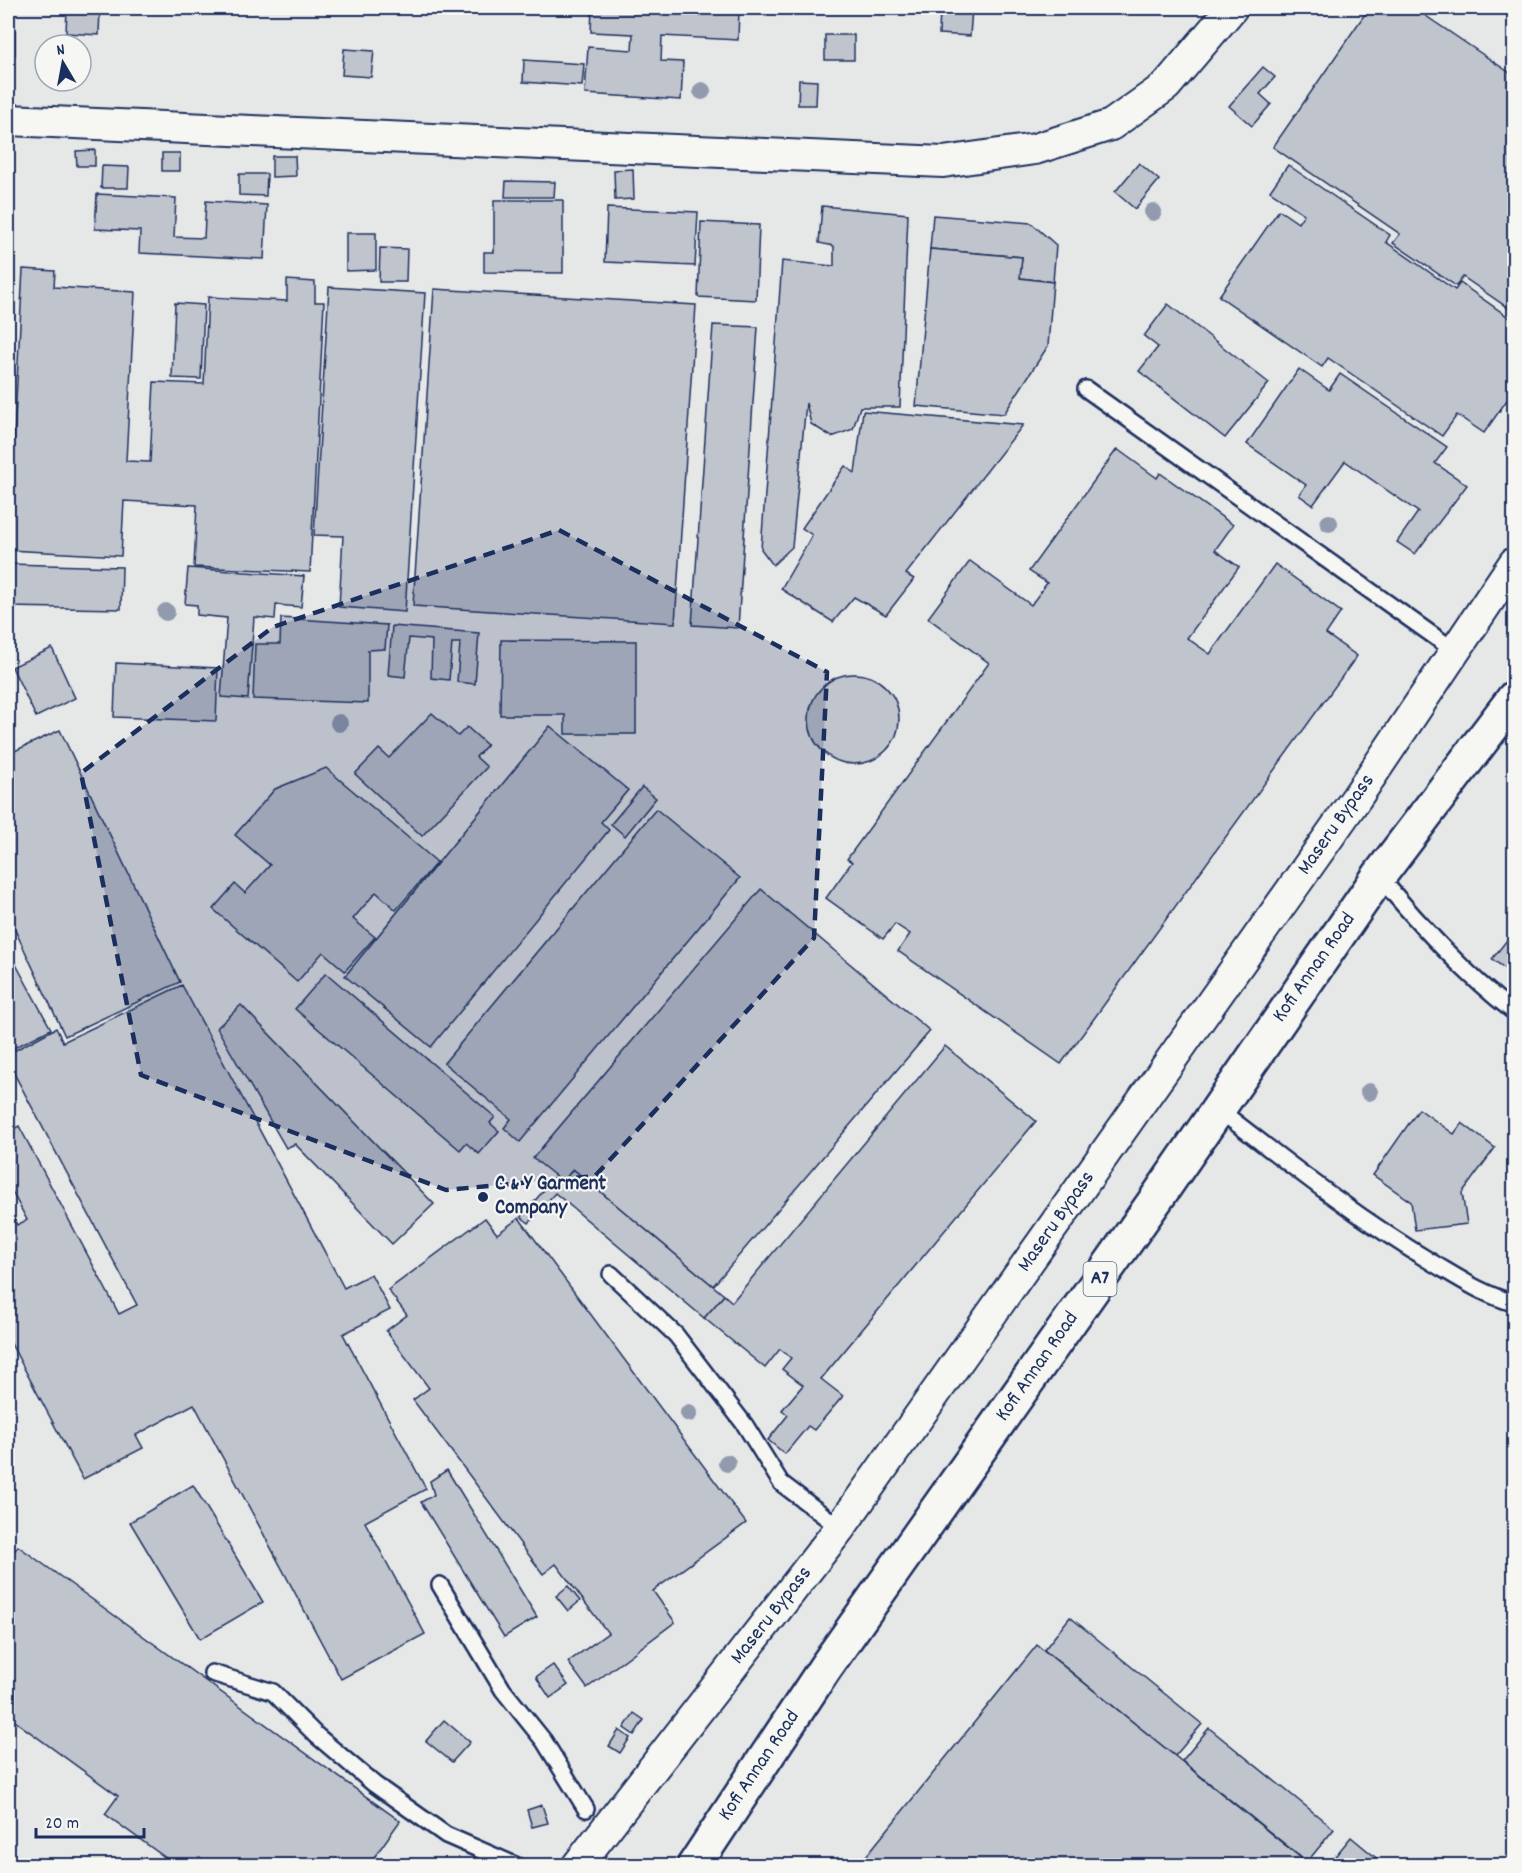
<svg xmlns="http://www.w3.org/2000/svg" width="1522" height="1873" font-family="Dekko,sans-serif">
	<rect width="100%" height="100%" fill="#f6f6f2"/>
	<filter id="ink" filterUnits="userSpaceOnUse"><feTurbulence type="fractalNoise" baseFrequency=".0167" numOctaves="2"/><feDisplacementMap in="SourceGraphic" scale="12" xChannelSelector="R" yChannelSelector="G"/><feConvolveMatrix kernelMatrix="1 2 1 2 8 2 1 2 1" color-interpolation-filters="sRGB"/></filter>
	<g filter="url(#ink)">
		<path fill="#e6e7e7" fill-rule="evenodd" d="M 8,8 L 1514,8 L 1514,1865 L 8,1865 ZM 45,45 L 81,45 L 81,81 L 45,81 Z"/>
		<g fill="#c0c4cd" stroke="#1b2f5e" stroke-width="1.5">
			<polygon points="67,8 100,8 99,35 66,33"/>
			<polygon points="592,8 739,8 738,40 662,36 661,61 683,62 681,100 585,94 588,47 632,50 633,34 591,32"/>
			<polygon points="940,8 972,8 970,36 939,34"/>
			<polygon points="1369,8 1414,8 1513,75 1514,73 1514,312 1463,277 1456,286 1393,243 1400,234 1273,147"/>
			<polygon points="8,31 15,31 15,55 8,54"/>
			<rect x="825" y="35" width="29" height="25"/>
			<polygon points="344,49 374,51 371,77 342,75"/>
			<polygon points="524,60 584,64 582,86 523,82"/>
			<polygon points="1263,67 1275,77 1260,94 1271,104 1252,126 1229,106"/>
			<polygon points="799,80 817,81 816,105 798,105"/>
			<polygon points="95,150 95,166 77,166 76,151"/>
			<rect x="162" y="153" width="18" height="18"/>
			<polygon points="272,156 295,156 296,176 272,177"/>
			<polygon points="1139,163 1159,180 1135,209 1115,192"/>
			<polygon points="1288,165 1390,235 1386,242 1455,290 1460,283 1514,321 1514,390 1484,433 1457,415 1442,436 1328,358 1322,367 1219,296 1279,210 1298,223 1304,214 1270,191"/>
			<polygon points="102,166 129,167 128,188 101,188"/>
			<polygon points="633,169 634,199 615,200 614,170"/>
			<polygon points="239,174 267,174 266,196 239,195"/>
			<polygon points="506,181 555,182 554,197 505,197"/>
			<polygon points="97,194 176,198 174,237 204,238 206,201 267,205 264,259 139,253 140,231 95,229"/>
			<polygon points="494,200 563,200 563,273 484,272 484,252 494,252"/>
			<polygon points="822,206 908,214 900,407 860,407 853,429 832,437 811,424 806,403 792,547 773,565 761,549 782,261 834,266 834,246 819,243"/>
			<polygon points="607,208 698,212 695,266 605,262"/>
			<polygon points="933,215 1031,223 1056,245 1053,282 1020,278 1022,257 930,249"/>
			<polygon points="701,222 759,225 756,300 698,297"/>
			<polygon points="346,233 376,233 376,270 346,271"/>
			<polygon points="380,248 407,249 406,282 379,282"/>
			<polygon points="930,249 1022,257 1020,278 1053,282 1048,346 1004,414 916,406"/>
			<polygon points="23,269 55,271 54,287 135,292 126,461 150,462 154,382 204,384 208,297 287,301 287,280 315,282 315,302 324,302 310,572 194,567 197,505 124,501 121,556 8,550"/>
			<polygon points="329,287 425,293 405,612 339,607 343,536 314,535"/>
			<polygon points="434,289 696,305 675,623 413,606"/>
			<polygon points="175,303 204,305 201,379 172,378"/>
			<polygon points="1168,304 1269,383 1225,438 1139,371 1158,347 1144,336"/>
			<polygon points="713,325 758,327 738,628 692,625"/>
			<polygon points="1299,369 1329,390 1340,374 1447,447 1435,463 1467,485 1415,554 1397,542 1418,512 1345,461 1313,505 1299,495 1306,485 1247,444"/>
			<polygon points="863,411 1023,425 906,574 914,579 886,615 854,597 833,622 781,589 812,535 802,528 845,466 855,473"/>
			<polygon points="1117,449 1157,478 1160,473 1233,525 1215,550 1239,567 1187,638 1210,654 1275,564 1341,612 1326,634 1357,656 1061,1064 898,951 910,934 895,924 883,939 826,898 852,862 847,859 989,663 928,618 970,561 1031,605 1047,583 1029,571"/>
			<polygon points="8,564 122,567 121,609 8,607"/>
			<polygon points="188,568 304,576 301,607 276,605 275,619 254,617 248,699 221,697 227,618 197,615 197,605 185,604"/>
			<polygon points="281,618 387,625 385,649 368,650 368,703 253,699 255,644 280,644"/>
			<polygon points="392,626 479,633 475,684 457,682 460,643 452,643 449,680 431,678 432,640 409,638 405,677 388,675"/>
			<polygon points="501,640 636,641 636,734 565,734 565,715 500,715"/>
			<polygon points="52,648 75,698 36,717 12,667"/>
			<polygon points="116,663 218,668 216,721 114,717"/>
			<circle cx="854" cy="719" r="45"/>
			<polygon points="432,713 458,736 467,727 487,745 476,757 487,767 422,836 355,774 379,749 389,758"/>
			<polygon points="550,726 628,790 601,822 609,830 431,1047 345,976"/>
			<polygon points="60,730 180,982 65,1036 8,915 8,754"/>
			<polygon points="326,768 437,862 396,910 376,892 353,919 375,937 345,971 323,952 297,982 213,909 235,884 245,893 270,865 235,835 275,789"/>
			<polygon points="642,787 656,798 625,836 611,824"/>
			<polygon points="656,809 740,878 520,1142 504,1128 511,1119 444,1063"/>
			<polygon points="761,889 930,1031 713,1286 573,1169 563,1182 533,1158"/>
			<polygon points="1507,940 1514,945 1514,966 1510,972 1492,959"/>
			<polygon points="13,959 51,1029 8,1051 8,962"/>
			<polygon points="326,973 495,1117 490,1123 499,1131 479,1154 466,1143 460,1150 295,1009"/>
			<polygon points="182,985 344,1288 371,1274 390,1310 343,1334 426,1489 365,1522 425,1634 341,1679 194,1404 136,1435 143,1448 83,1479 8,1338 8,1207 17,1225 27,1220 8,1184 8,1132 19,1126 119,1314 137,1305 8,1062 8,1054 56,1028 63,1042"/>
			<polygon points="241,1005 434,1204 392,1244 295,1144 286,1148 217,1028"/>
			<polygon points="945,1046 1036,1121 821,1379 843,1396 814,1430 808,1426 785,1454 768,1440 788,1415 782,1410 803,1385 782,1369 791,1358 780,1349 765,1368 704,1318 724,1295 732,1302"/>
			<polygon points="1419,1109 1454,1134 1462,1123 1495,1148 1462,1193 1467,1224 1415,1230 1411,1202 1373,1175"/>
			<polygon points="573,1169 724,1295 704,1318 555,1193 529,1223 521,1217 556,1176 563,1182"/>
			<polygon points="485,1218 497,1234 519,1218 746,1523 653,1591 675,1622 587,1688 568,1662 608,1633 556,1564 543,1574 413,1400 429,1388 386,1331 407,1315 388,1290"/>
			<polygon points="447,1470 537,1617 504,1637 421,1502 434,1495 430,1481"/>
			<polygon points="193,1485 263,1602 200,1639 130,1522"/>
			<polygon points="18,1546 400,1821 368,1866 177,1866 105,1814 118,1796 8,1716 8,1560"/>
			<polygon points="568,1586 580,1601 568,1611 556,1596"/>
			<polygon points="1070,1617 1202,1724 1175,1756 1044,1650"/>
			<polygon points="1037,1645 1175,1756 1311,1866 858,1866"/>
			<polygon points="553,1665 568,1685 550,1698 536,1677"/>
			<polygon points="634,1713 644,1720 634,1735 624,1728"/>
			<polygon points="444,1720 470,1742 452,1762 426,1741"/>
			<polygon points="1209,1728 1334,1829 1307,1862 1182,1761"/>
			<polygon points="619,1730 630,1738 620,1753 609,1746"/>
			<polygon points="542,1805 548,1823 532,1827 527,1810"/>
			<polygon points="1351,1837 1386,1866 1327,1866"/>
		</g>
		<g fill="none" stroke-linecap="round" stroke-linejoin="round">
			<defs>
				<g id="service">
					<polyline points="1086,389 1455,651"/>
					<path d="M 1379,876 C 1420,925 1463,973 1514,1012"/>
					<path d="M 1218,1109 C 1288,1163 1357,1218 1433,1263 C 1460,1279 1484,1295 1514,1303"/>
					<polyline points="611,1274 676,1335 745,1425 781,1483 840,1528"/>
					<polyline points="440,1585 503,1690 544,1741 586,1809"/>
					<polyline points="212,1673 273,1692 316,1735 374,1784 446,1835 517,1866"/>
				</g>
				<g id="minor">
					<polyline points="8,120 943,162 1035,149 1111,125 1166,86 1232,8"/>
					<polyline points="577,1866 840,1528 1357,797 1514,563"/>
				</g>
				<polyline id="primary" points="694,1866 825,1668 1159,1195 1379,876 1514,698"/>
			</defs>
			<use href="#service" stroke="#1b2f5e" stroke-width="20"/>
			<use href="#minor" stroke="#1b2f5e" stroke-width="34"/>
			<use href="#primary" stroke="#1b2f5e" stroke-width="38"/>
			<use href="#service" stroke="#f6f6f2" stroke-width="15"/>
			<use href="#minor" stroke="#f6f6f2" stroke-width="30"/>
			<use href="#primary" stroke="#f6f6f2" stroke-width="33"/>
		</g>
		<g fill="#929bae">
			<circle cx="702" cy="91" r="9"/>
			<circle cx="1153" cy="212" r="9"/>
			<circle cx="1329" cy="523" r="9"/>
			<circle cx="166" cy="612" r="9"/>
			<circle cx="339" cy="723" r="9"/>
			<circle cx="1369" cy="1092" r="9"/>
			<circle cx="689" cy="1413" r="9"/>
			<circle cx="727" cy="1463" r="9"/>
		</g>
	</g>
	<path fill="#1b2f5e" fill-opacity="0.2" stroke="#1b2f5e" stroke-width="4.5" stroke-dasharray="12 8" stroke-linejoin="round" d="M 559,530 L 827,672 L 814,938 L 595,1176 L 446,1190 L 141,1075 L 81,773 L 273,627 Z"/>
	<circle fill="#1b2f5e" stroke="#f6f6f2" stroke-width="2" cx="483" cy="1197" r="6"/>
	<g text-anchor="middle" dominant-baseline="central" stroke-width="4.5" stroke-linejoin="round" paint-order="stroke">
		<rect fill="#f6f6f2" stroke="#5d6b8a" stroke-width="1.5" x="1083.5" y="1262" width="33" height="34" rx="4.5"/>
		<g font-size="20" font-weight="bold" fill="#1b2f5e">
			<text x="1100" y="1279">A7</text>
		</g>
		<g font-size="21" fill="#1b2f5e" stroke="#f6f6f2">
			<text transform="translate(1337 825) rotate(-55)">Maseru Bypass</text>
			<text transform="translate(1315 968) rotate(-55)">Kofi Annan Road</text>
			<text transform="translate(1057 1222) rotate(-55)">Maseru Bypass</text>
			<text transform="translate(1038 1367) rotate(-55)">Kofi Annan Road</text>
			<text transform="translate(772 1616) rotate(-52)">Maseru Bypass</text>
			<text transform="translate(760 1766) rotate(-56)">Kofi Annan Road</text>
		</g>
		<g font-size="21" font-weight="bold" fill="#1b2f5e" stroke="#f6f6f2" text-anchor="start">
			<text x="495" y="1185">C &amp; Y Garment<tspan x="495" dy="24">Company</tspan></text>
		</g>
	</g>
	<rect width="1522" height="1873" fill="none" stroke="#f6f6f2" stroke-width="30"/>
	<rect x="15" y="15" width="1492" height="1843" fill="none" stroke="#1b2f5e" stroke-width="2" filter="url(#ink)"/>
	<g transform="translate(63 63) rotate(350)"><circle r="28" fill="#f6f6f2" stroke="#9ea6b7" stroke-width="1.5"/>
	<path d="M0-4.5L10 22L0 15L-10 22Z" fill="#1b2f5e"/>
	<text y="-9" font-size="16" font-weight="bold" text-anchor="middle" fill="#1b2f5e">N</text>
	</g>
	<path d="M36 1828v9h108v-9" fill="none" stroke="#1b2f5e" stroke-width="3"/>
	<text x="45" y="1828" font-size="18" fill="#1b2f5e" stroke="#f6f6f2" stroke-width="4.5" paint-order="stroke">20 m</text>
</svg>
